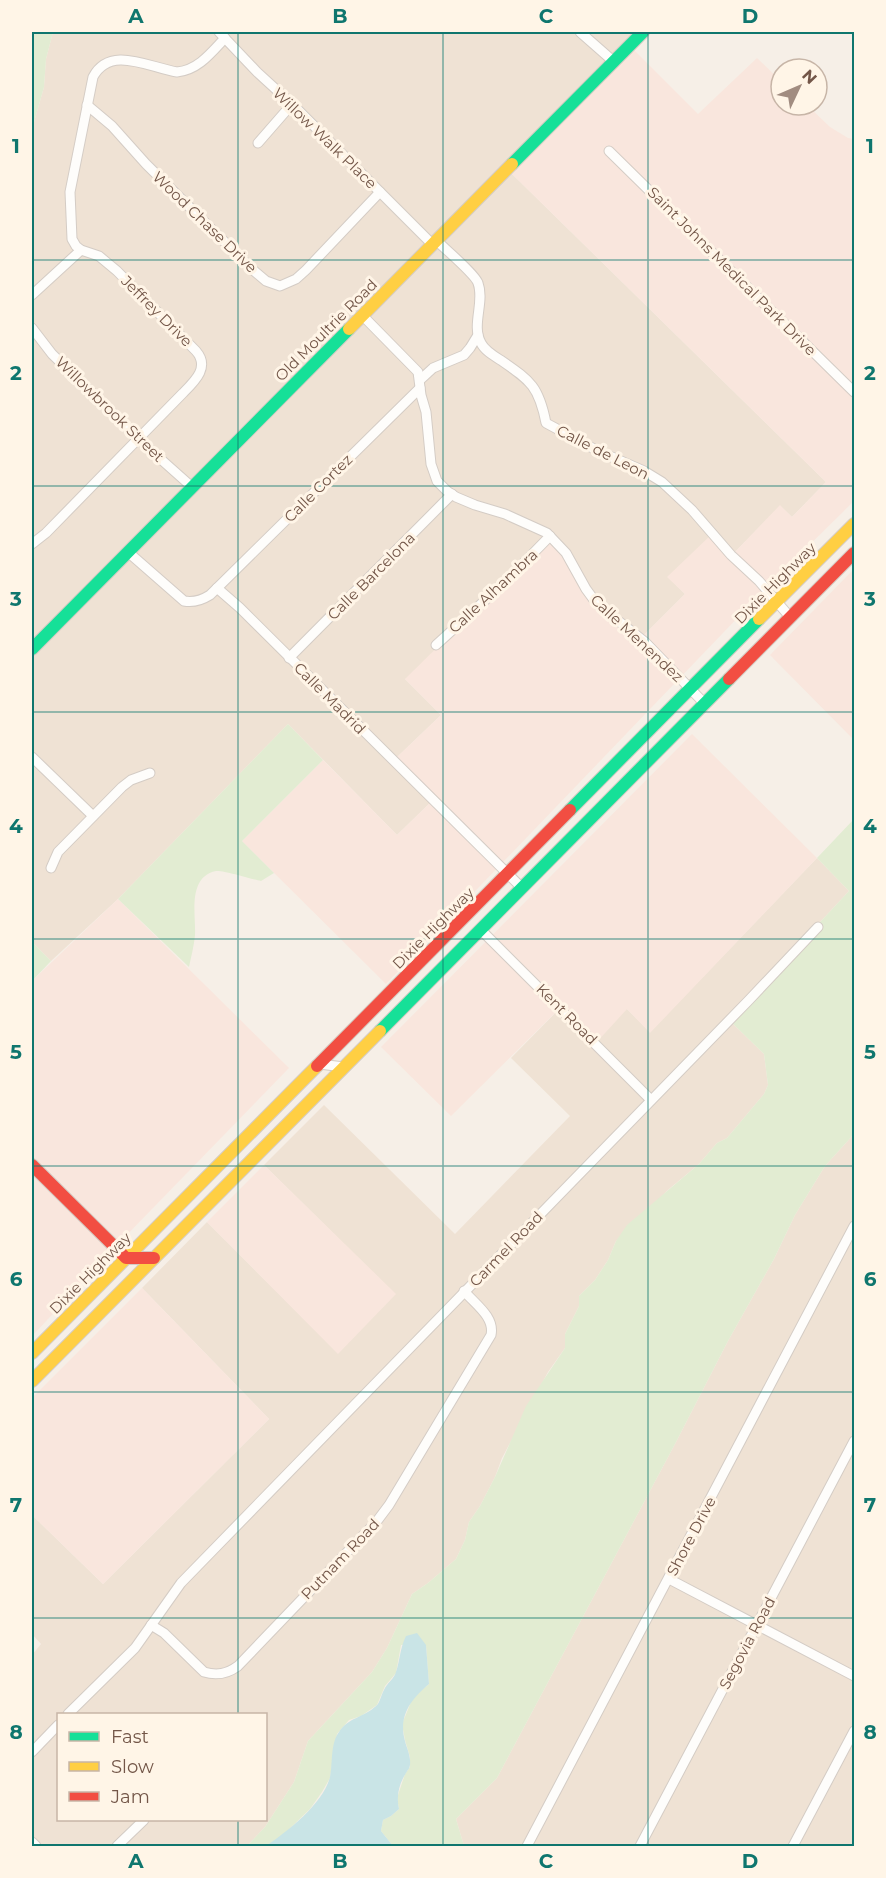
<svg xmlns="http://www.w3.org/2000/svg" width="886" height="1878" font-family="Montserrat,sans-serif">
	<rect width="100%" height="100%" fill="#f6efe7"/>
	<g fill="#efe2d4" fill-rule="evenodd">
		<polygon points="53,32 637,32 32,643 32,129 44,87 46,59"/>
		<polygon points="510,172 826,482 792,517 780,506 734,553 668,577 685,594 640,639 405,679 441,715 395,759 433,800 397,835 288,724 118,899 51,961 32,942 32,655"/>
		<path d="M 817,858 L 849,891 L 729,1020 L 764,1054 L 768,1085 L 764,1094 L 727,1138 L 717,1143 L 699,1164 L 669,1189 L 616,1241 L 608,1260 L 595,1280 L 579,1296 L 579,1306 L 565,1334 L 565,1348 L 548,1372 L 502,1458 L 495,1477 L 480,1506 L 469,1522 L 465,1540 L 456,1559 L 428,1583 L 412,1594 L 387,1648 L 372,1672 L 308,1741 L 294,1782 L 265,1827 L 247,1846 L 32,1846 L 32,1655 L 41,1644 L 32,1634 L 32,1515 L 103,1584 L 269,1419 L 142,1288 L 207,1222 L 338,1353 L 395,1294 L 264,1165 L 324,1105 L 455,1234 L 570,1116 L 511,1058 L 560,1008 L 627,1009 L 650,1032 ZM 58,1714 L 266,1714 L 266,1820 L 58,1820 Z"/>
		<polygon points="854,1134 854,1846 464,1846 456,1819 497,1778 675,1444 728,1341 774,1259 795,1215 825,1166"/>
	</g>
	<g fill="#f9e6dd">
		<polygon points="632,48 698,114 757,58 781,81 781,105 807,105 830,127 848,138 854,139 854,501 772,582 386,984 242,841 323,760 397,835 433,800 395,759 441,715 405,679 548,538 575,567 597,607 640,639 685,594 667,577 713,533 734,553 780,505 792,517 826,482 510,172"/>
		<polygon points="854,569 854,740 770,655"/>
		<polygon points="692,734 817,858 650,1033 627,1009 595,1044 559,1009 451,1116 381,1047"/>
		<polygon points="118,899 289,1068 118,1244 32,1158 32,981"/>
		<polygon points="264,1165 396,1294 338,1354 207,1222"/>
		<polygon points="32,1172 112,1251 32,1336"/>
		<polygon points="142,1288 269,1419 103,1584 32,1515 32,1398"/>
	</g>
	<g fill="#e2ecd2">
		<polygon points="32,32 53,32 46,59 44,87 32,129"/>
		<path d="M 288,724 L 323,760 L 242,841 L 274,873 L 261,881 C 251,879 223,870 216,871 C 187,877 196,915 195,935 C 194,946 191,957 189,967 L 118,899 Z"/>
		<polygon points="854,819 854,1134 825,1166 795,1215 774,1259 728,1341 675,1444 497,1778 456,1819 464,1846 393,1846 381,1831 383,1820 391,1816 399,1809 397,1798 405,1774 410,1767 410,1757 405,1740 402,1724 413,1697 429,1684 426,1645 401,1645 396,1673 385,1686 377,1705 361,1716 349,1720 337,1734 330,1778 322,1792 310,1809 283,1835 266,1846 247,1846 265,1827 294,1782 308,1741 372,1672 387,1648 412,1594 428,1583 456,1559 465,1540 469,1522 480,1506 495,1477 526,1406 565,1348 565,1334 579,1306 579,1296 595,1280 608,1260 616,1241 627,1225 699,1164 717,1143 727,1138 764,1094 768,1085 764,1054 729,1020 849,891 817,858"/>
		<polygon points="32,942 51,961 32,981"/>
	</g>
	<path fill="#c9e4e6" d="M 417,1633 L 426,1645 L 429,1684 C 411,1699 398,1716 405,1741 C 407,1749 411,1756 410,1765 C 409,1770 409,1768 406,1773 C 399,1784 396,1796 399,1809 L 391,1816 L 383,1820 L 381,1831 L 393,1846 L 266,1846 C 288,1831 323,1804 330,1777 C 333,1763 330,1744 339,1732 C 349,1717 363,1718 376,1706 C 380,1703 381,1695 384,1690 C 387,1683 394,1679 396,1672 C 400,1660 400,1648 406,1636 Z"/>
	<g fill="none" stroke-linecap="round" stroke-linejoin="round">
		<defs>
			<g id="street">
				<polyline points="219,32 257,72 292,104 432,244"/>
				<polyline points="580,32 613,61"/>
				<polyline points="87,105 112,126 146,164 253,270 266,281 280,286 296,279 306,270 380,192"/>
				<polyline points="258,143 292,104"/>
				<polyline points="609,151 854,392"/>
				<path d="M 436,240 C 444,248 475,274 478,283 C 485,302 471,325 481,343 C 485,351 494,356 502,361 C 531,381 539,387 546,423 L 598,451 L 644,471 L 662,482 L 692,510 L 731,555 L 759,581 L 790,617"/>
				<polyline points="32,295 81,250"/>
				<polyline points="362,315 418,372 421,395 426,412 431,464 437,481 447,491 456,497 475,505 505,514 547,533 566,553 586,589 597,604 645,642 705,704"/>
				<polyline points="32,328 52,354 146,446 192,487"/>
				<polyline points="420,380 433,368 464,355 470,348 478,335"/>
				<path d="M 32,544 L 46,533 L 183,393 C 195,381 210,367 196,351 L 117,271 L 99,256 L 81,250 L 76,246 L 72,239 L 70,192 L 93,77 C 110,45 148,67 177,72 C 198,70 211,53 225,38"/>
				<path d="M 128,552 L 184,601 C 194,603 202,600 210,595 L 420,388"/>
				<polyline points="217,588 240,608 522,888"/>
				<polyline points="436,645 504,583 550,536"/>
				<polyline points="289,658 452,494"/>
				<polyline points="32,757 93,816"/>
				<polyline points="51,868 58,852 122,787 131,780 150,773"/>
				<polyline points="481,930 651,1100"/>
				<polyline points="319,1064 344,1067"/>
				<polyline points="669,1579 854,1676"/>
				<path d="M 151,1625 L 164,1633 L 204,1672 C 217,1676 227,1674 238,1666 L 377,1521 L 389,1505 L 491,1335 C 495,1317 475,1304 464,1291"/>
				<polyline points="68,1714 135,1648 181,1583 749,1000 818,927"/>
				<polyline points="32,1752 58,1725"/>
				<polyline points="32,1842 36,1846"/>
				<polyline points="117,1846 144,1820"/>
				<polyline points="527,1846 854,1226"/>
				<polyline points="640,1846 854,1441"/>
				<polyline points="793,1846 854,1731"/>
			</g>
			<g id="fast">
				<polyline points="512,164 643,32"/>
				<polyline points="32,649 349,329"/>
				<polyline points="570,810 759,619"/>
				<polyline points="380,1031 729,679"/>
			</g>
			<g id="slow">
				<polyline points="349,329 512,164"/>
				<polyline points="759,619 854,524"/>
				<polyline points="32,1353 317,1066"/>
				<polyline points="32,1381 380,1031"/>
			</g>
			<g id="jam">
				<polyline points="729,679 854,553"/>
				<polyline points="317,1066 570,810"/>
				<polyline points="32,1165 126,1258 154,1258"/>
			</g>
		</defs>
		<use href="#street" stroke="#d4ccc5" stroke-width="11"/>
		<use href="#fast" stroke="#d4ccc4" stroke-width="14"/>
		<use href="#slow" stroke="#d4ccc4" stroke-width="14"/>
		<use href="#jam" stroke="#d4ccc4" stroke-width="14"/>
		<use href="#street" stroke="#fefdfb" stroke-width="9"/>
		<use href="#fast" stroke="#16e098" stroke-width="12"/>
		<use href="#slow" stroke="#ffcf43" stroke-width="12"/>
		<use href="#jam" stroke="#f24e42" stroke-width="12"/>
	</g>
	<path fill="none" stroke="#0f766e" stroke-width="1.5" stroke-opacity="0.55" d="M 238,32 L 238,1714M 443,32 L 443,1846M 648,32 L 648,1846M 32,260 L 854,260M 32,486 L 854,486M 32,712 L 854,712M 32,939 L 854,939M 32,1166 L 854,1166M 32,1392 L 854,1392M 32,1618 L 854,1618M 238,1820 L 238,1846"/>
	<g text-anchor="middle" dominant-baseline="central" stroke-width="6" stroke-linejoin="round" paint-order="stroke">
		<g font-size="15" fill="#735648" stroke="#fff5e7">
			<text transform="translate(325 138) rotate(44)">Willow Walk Place</text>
			<text transform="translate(205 222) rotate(44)">Wood Chase Drive</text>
			<text transform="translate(732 271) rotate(45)">Saint Johns Medical Park Drive</text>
			<text transform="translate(157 311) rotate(45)">Jeffrey Drive</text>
			<text transform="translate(326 330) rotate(-45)">Old Moultrie Road</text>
			<text transform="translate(110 409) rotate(44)">Willowbrook Street</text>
			<text transform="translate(603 452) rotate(27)">Calle de Leon</text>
			<text transform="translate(318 488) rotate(-45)">Calle Cortez</text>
			<text transform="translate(371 576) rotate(-45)">Calle Barcelona</text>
			<text transform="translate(775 583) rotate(-45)">Dixie Highway</text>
			<text transform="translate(493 591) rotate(-43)">Calle Alhambra</text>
			<text transform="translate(637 638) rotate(43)">Calle Menendez</text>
			<text transform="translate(330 698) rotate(45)">Calle Madrid</text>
			<text transform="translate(433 928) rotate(-45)">Dixie Highway</text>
			<text transform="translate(567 1014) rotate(45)">Kent Road</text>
			<text transform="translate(506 1249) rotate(-46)">Carmel Road</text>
			<text transform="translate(90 1273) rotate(-45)">Dixie Highway</text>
			<text transform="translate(691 1536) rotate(-62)">Shore Drive</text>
			<text transform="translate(340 1559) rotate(-46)">Putnam Road</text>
			<text transform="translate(747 1643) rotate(-62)">Segovia Road</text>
		</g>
	</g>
	<rect width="886" height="1878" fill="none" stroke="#fff5e7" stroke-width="66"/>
	<rect x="57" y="1713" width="210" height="108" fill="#fff5e7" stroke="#c7b5a7" stroke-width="1.5"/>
	<rect x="69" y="1732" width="30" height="9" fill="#16e098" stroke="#c7b5a7" stroke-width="1.5"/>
	<text x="111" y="1743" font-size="18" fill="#735648">Fast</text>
	<rect x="69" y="1762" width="30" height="9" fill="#ffcf43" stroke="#c7b5a7" stroke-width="1.5"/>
	<text x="111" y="1773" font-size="18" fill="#735648">Slow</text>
	<rect x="69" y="1792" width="30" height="9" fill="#f24e42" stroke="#c7b5a7" stroke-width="1.5"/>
	<text x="111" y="1803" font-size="18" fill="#735648">Jam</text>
	<g transform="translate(799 87) rotate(46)"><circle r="28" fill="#fff5e7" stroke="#c7b5a7" stroke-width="1.5"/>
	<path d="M0-4.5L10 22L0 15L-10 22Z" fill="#a18c80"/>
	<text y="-9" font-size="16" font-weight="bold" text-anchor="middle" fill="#735648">N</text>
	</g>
	<rect x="33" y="33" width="820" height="1812" fill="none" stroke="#0f766e" stroke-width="2"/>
	<g font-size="20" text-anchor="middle" font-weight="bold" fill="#0f766e">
		<text x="136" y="23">A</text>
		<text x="340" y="23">B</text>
		<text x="546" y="23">C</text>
		<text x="750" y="23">D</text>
		<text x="16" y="153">1</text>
		<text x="870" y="153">1</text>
		<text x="16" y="380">2</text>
		<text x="870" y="380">2</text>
		<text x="16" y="606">3</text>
		<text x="870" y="606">3</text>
		<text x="16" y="833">4</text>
		<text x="870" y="833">4</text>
		<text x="16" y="1059">5</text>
		<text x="870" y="1059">5</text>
		<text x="16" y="1286">6</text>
		<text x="870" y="1286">6</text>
		<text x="16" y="1512">7</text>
		<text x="870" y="1512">7</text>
		<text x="16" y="1739">8</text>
		<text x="870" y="1739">8</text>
		<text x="136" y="1868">A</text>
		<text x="340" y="1868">B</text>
		<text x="546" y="1868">C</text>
		<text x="750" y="1868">D</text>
	</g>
</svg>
